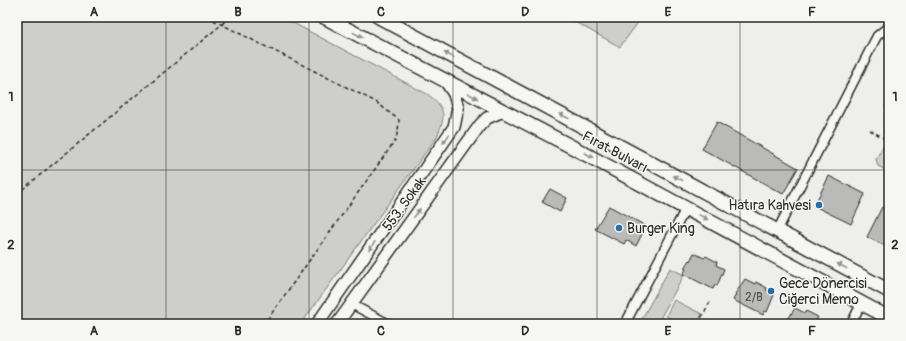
<svg xmlns="http://www.w3.org/2000/svg" width="906" height="341" font-family="Pangolin,sans-serif">
	<rect width="100%" height="100%" fill="#eeeeea"/>
	<filter id="ink" filterUnits="userSpaceOnUse"><feTurbulence type="fractalNoise" baseFrequency=".025" numOctaves="2"/><feDisplacementMap in="SourceGraphic" scale="8" xChannelSelector="R" yChannelSelector="G"/><feConvolveMatrix kernelMatrix="1 2 1 2 8 2 1 2 1" color-interpolation-filters="sRGB"/></filter>
	<g filter="url(#ink)">
		<g fill="#cececa" stroke="#7c7c7a">
			<path d="M 17,17 L 282,17 L 427,94 C 431,97 437,101 439,105 C 447,116 441,127 436,138 L 301,324 L 17,324 Z"/>
			<polygon points="566,17 642,17 620,47"/>
			<polygon points="889,135 889,172 878,166 876,159"/>
			<polygon points="670,268 684,275 657,324 639,324"/>
			<polygon points="674,300 702,314 697,324 682,324 666,316"/>
		</g>
		<g fill="#babab7" stroke="#2b2b2b">
			<polygon points="717,122 798,168 783,194 702,149"/>
			<polygon points="829,176 865,194 851,224 814,206"/>
			<polygon points="550,189 567,198 560,212 542,202"/>
			<polygon points="609,206 646,226 636,246 626,240 624,244 595,229"/>
			<polygon points="882,207 889,211 889,248 867,237"/>
			<polygon points="694,253 704,258 706,256 717,262 716,265 724,269 717,286 715,285 713,289 683,274 686,269 684,268 689,260 690,261"/>
			<polygon points="745,279 755,284 756,282 767,288 766,290 774,295 767,312 765,311 763,315 733,300 736,295 735,294"/>
			<polygon points="795,308 805,313 806,311 818,317 814,324 785,324"/>
		</g>
		<g fill="none" stroke-linecap="round" stroke-linejoin="round">
			<defs>
				<g id="street">
					<polyline points="777,231 877,36 889,26"/>
					<polyline points="351,304 389,324"/>
					<polyline points="625,324 686,208"/>
					<polyline points="851,324 861,304"/>
				</g>
				<g id="secondary">
					<polyline points="317,324 454,127 458,108 454,94 444,79"/>
					<polyline points="337,324 480,125 487,118 503,111"/>
				</g>
				<g id="primary">
					<polyline points="324,17 574,148 889,318"/>
					<polyline points="379,17 889,291"/>
				</g>
			</defs>
			<use href="#street" stroke="#2b2b2b" stroke-width="11"/>
			<use href="#secondary" stroke="#2b2b2b" stroke-width="14"/>
			<use href="#primary" stroke="#2b2b2b" stroke-width="16"/>
			<g stroke="#2b2b2b" stroke-width="1.5" stroke-dasharray="4 3" stroke-linecap="butt">
				<polyline points="207,17 376,102 399,120 398,131 395,141 264,324"/>
				<polyline points="885,106 889,108"/>
				<polyline points="870,130 889,141"/>
				<polyline points="17,194 221,25 229,17"/>
				<polyline points="698,324 710,302"/>
			</g>
			<use href="#street" stroke="#f6f6f2" stroke-width="8"/>
			<use href="#secondary" stroke="#f6f6f2" stroke-width="11"/>
			<use href="#primary" stroke="#f6f6f2" stroke-width="13"/>
		</g>
		<defs><path id="oneway-solid" d="M-6-.8H1V-3.2L6.5 0L1 3.2V.8H-6Z"/></defs>
		<g fill="#90908e">
			<use href="#oneway-solid" transform="translate(358 35) rotate(27)"/>
			<use href="#oneway-solid" transform="translate(449 55) rotate(-152)"/>
			<use href="#oneway-solid" transform="translate(473 96) rotate(29)"/>
			<use href="#oneway-solid" transform="translate(564 116) rotate(-152)"/>
			<use href="#oneway-solid" transform="translate(446 139) rotate(125)"/>
			<use href="#oneway-solid" transform="translate(589 155) rotate(28)"/>
			<use href="#oneway-solid" transform="translate(678 178) rotate(-152)"/>
			<use href="#oneway-solid" transform="translate(417 213) rotate(-54)"/>
			<use href="#oneway-solid" transform="translate(703 217) rotate(29)"/>
			<use href="#oneway-solid" transform="translate(372 246) rotate(125)"/>
			<use href="#oneway-solid" transform="translate(842 266) rotate(-152)"/>
		</g>
	</g>
	<path fill="none" stroke="#2b2b2b" stroke-width="1" stroke-opacity="0.55" d="M 166,17 L 166,324M 309,17 L 309,324M 453,17 L 453,324M 597,17 L 597,324M 740,17 L 740,324M 17,170 L 889,170"/>
	<g fill="#1f6fb2" stroke="#f6f6f2" stroke-width="1.5">
		<circle cx="819" cy="205" r="4"/>
		<circle cx="619" cy="228" r="4"/>
		<circle cx="771" cy="291" r="4"/>
	</g>
	<g text-anchor="middle" dominant-baseline="central" stroke-width="3" stroke-linejoin="round" paint-order="stroke">
		<g font-size="12" fill="#4f4f4e">
			<text x="754" y="297">2/B</text>
		</g>
		<g font-size="14" fill="#2b2b2b" stroke="#f6f6f2">
			<text transform="translate(615 152) rotate(28)">Fırat Bulvarı</text>
			<text transform="translate(404 204) rotate(-54)">553. Sokak</text>
		</g>
		<g font-size="14" fill="#2b2b2b" stroke="#f6f6f2" text-anchor="start">
			<text x="811" y="205" text-anchor="end">Hatıra Kahvesi</text>
			<text x="627" y="228">Burger King</text>
			<text x="779" y="283">Gece Dönercisi<tspan x="779" dy="16">Ciğerci Memo</tspan></text>
		</g>
	</g>
	<rect width="906" height="341" fill="none" stroke="#f6f6f2" stroke-width="44"/>
	<rect x="22" y="22" width="862" height="297" fill="none" stroke="#2b2b2b" stroke-width="1.5"/>
	<g font-size="13" text-anchor="middle" font-weight="bold" fill="#2b2b2b">
		<text x="94" y="16">A</text>
		<text x="238" y="16">B</text>
		<text x="381" y="16">C</text>
		<text x="525" y="16">D</text>
		<text x="668" y="16">E</text>
		<text x="812" y="16">F</text>
		<text x="11" y="101">1</text>
		<text x="895" y="101">1</text>
		<text x="11" y="249">2</text>
		<text x="895" y="249">2</text>
		<text x="94" y="335">A</text>
		<text x="238" y="335">B</text>
		<text x="381" y="335">C</text>
		<text x="525" y="335">D</text>
		<text x="668" y="335">E</text>
		<text x="812" y="335">F</text>
	</g>
</svg>
